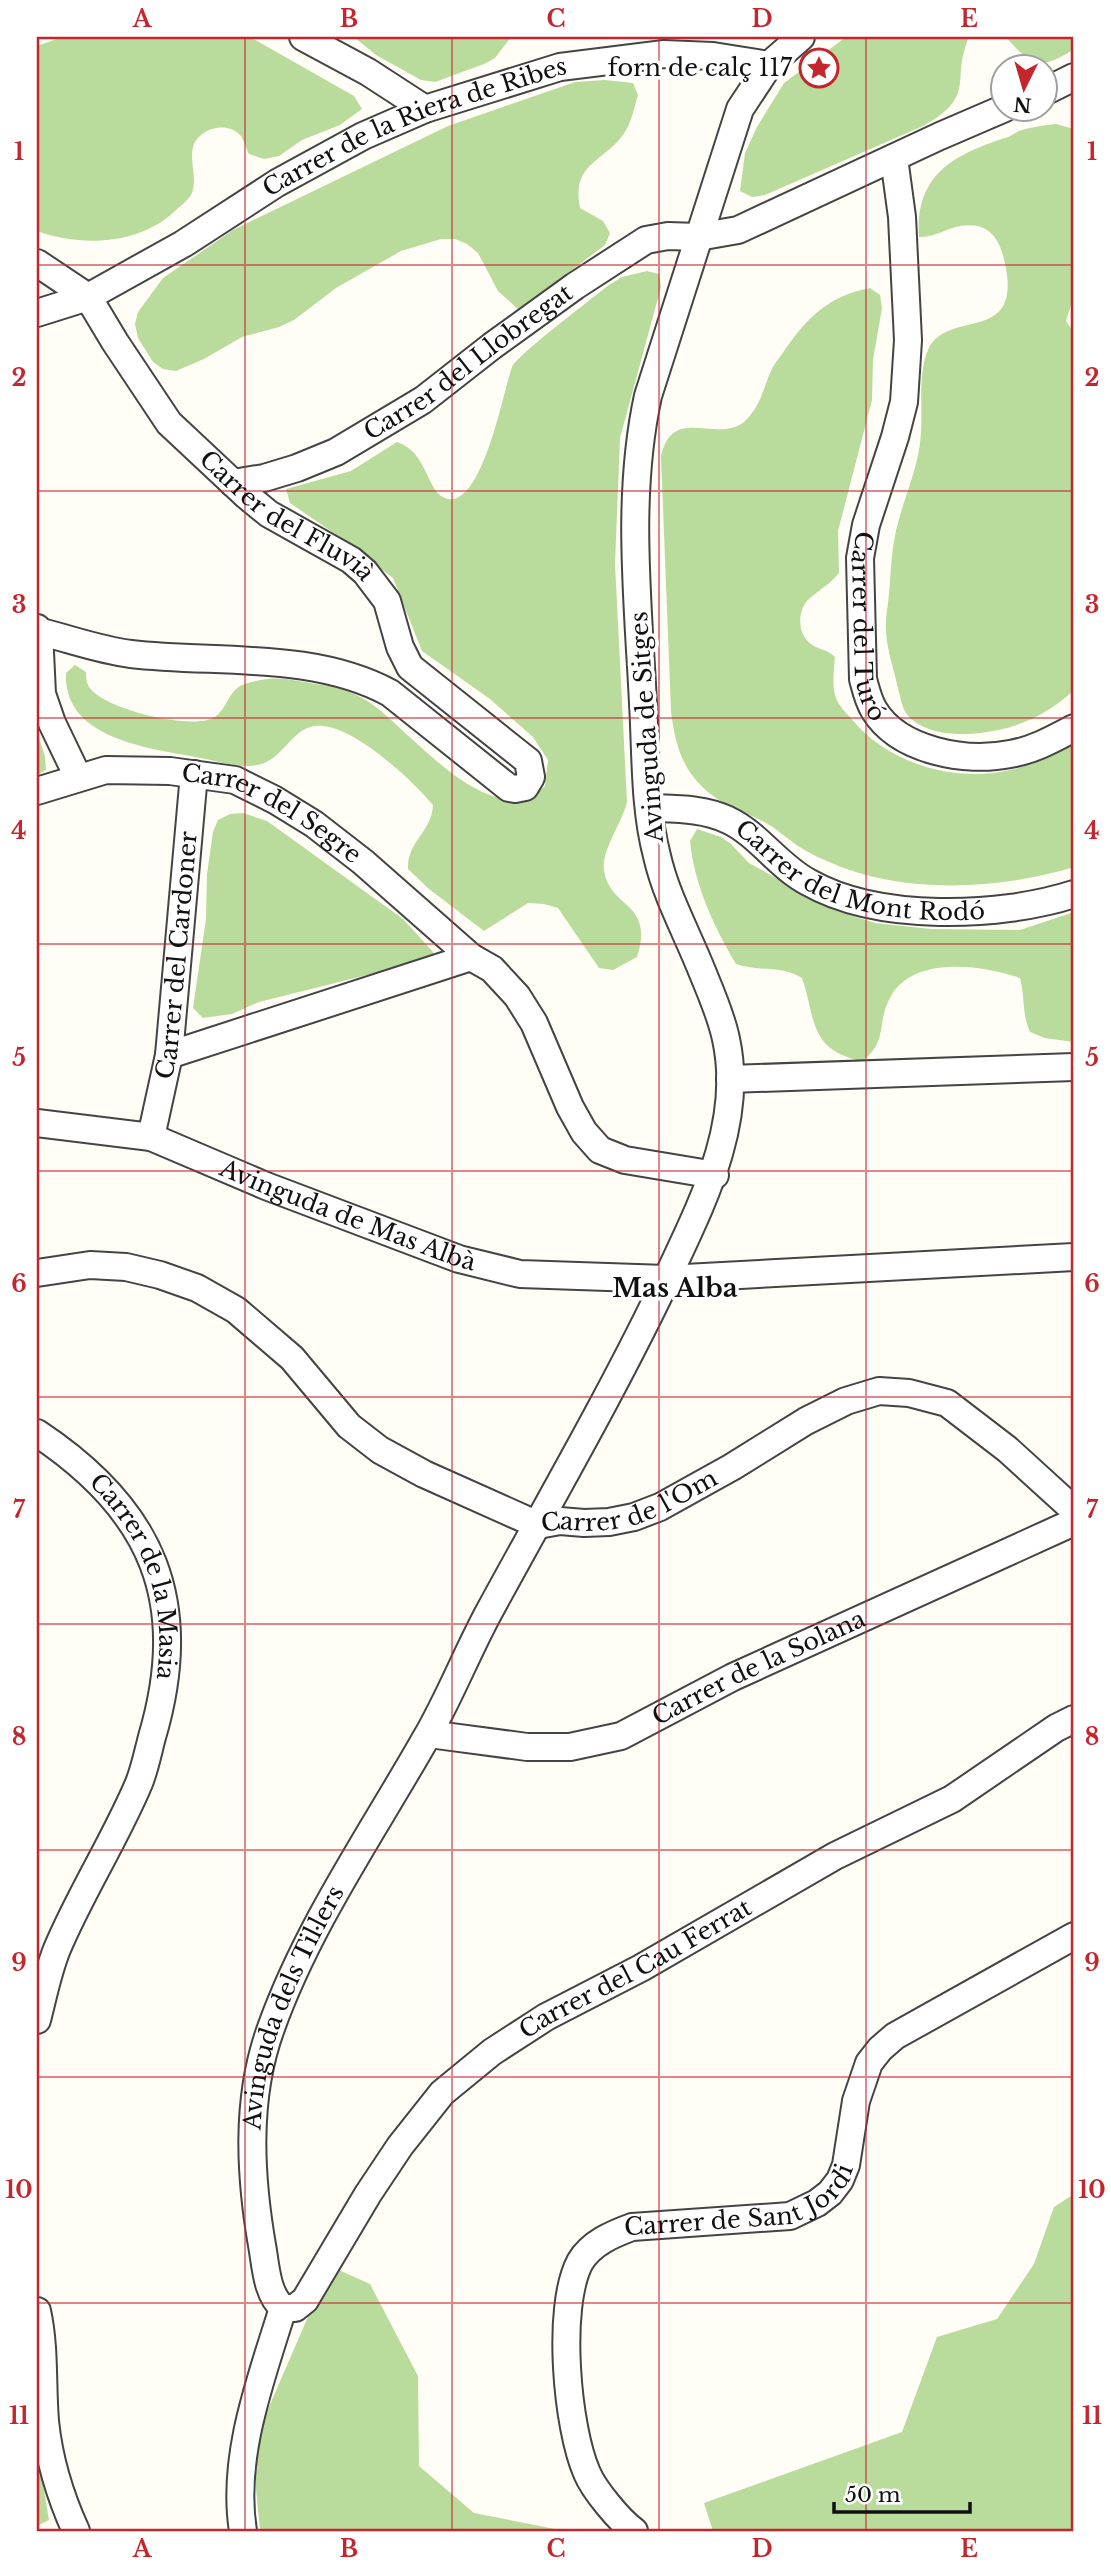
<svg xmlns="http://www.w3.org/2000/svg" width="1111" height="2568" font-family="'Libre Baskerville',serif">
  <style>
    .forest { fill: #b9dc9c }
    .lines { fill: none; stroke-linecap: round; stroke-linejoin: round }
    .minor-casing { stroke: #444; stroke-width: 30 }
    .minor { stroke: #fff; stroke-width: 26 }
    .grid { fill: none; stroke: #c4262e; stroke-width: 2; stroke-opacity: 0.55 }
    .labels { text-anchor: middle; stroke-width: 7; stroke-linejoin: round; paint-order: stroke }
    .poi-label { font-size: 24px; fill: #111; stroke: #fff; text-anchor: end }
    .street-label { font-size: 24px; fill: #111; stroke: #fff }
    .neighbourhood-label { font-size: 26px; font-weight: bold; fill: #111; stroke: #fff }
    .neatline { fill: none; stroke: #c4262e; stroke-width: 2.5 }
    .grid-label { font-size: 23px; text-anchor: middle; font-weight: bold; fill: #c4262e }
  </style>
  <rect width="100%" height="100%" fill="#fffdf5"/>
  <path class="forest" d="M 62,37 L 250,37 L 354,96 L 362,109 L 340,125 L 302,140 L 279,156 L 264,159 L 249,154 C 246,149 244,139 240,135 C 227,121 201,128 194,144 C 188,160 198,177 192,193 C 189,200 180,206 174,212 C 138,245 81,247 37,231 L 37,46 Z
    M 354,37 L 511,37 L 495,58 L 484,64 L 435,82 L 421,80 L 376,55 Z
    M 846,37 L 969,37 C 950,80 978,96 923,126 L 765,195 L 752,197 L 740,191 L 745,153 L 757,127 L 784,83 Z
    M 1006,37 L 1074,37 L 1074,49 C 1041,71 1031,66 1006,37 Z
    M 605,80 L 633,83 L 638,95 C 633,111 631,127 619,140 C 597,164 572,167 580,208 L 603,221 L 610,233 L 605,245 L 519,310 L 498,291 L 478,253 L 467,244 L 455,239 L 441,239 L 401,251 L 336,288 L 294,320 L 279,327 L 242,337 L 204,359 L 176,371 L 163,369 L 153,362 L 138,338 L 135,324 L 138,312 L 163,278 L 233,230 L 448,126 L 575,82 Z
    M 1056,124 L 1074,129 L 1074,295 L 1066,321 L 1074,333 L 1074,690 C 1047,715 1017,729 980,733 C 957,736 921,734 906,713 C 902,707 900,696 898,688 C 894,670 887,650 886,631 C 885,619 888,606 889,594 C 891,574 891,552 896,531 C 902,504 914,478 919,450 C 925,419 916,377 928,350 C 946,309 1015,343 1007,275 C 1003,247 995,220 960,226 C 945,229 936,237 919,237 C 915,176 952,155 1005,138 C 1010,137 1014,133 1019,131 C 1031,127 1044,125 1056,124 Z
    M 647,271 L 659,274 L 661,287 L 620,438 L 615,564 L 627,802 C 622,823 601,851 604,870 C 609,909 655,901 637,957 L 613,970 L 599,968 L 558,908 L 544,904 L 528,903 L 484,931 L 429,889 L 408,869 C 407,841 432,832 433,805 C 411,779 357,729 323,726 C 292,723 286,759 258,765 C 238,769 215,760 195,757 C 148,748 63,739 66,673 L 75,665 L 86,672 C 86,677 86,682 89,687 C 103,709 190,730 213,718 C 226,711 228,693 240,686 C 246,683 255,681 261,680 C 280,675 305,683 324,685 C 340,687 356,694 369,702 C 411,730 490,836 545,786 L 548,760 L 533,737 L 490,699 L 422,651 L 393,578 L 341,538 L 290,503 L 286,489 L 351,471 L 397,442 C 429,452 426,495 448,499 C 483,505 503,392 512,367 C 515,357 595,296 609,285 L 622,277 Z
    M 870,288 L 880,295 L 882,308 L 873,360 L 872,400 L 838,531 L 839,573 C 830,584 819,590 809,599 C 797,610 797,634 811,644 C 819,650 825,648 835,657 C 834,669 832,683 835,695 C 837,703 844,711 850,717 C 886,763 953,783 1010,770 C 1031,766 1054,753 1074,744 L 1074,867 C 999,890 900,895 827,861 C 815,856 801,849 790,840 C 781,834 773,826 764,822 C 752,815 737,811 725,804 C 687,781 676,754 671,711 L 661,457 C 672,404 716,444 744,422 C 760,408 763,389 771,371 C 775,362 781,356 786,348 C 809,316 829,296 870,288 Z
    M 37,731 L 45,757 L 46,770 L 37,775 Z
    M 243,813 L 267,821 L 403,919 L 434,953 L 423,961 L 259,1002 L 232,1014 L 203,1018 L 193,1008 L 206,919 L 207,874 L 213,832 L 218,820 L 230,814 Z
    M 697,829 L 721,837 L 731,844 L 749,863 L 834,910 L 875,923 L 931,929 L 1020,930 L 1074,912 L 1074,1042 L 1045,1038 L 1030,1032 C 1022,1015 1025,997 1020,978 C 982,965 912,955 890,998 C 876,1023 889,1041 862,1061 C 808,1050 816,1018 802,978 C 781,965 759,972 736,964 C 714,927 694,884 690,841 Z
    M 1074,2194 L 1074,2531 L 713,2531 L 704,2503 L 902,2432 L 937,2337 L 997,2319 L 1034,2264 L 1054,2207 Z
    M 330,2266 L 370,2284 L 418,2376 L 419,2466 L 474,2513 L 565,2531 L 260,2531 L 252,2446 Z
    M 37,2449 L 49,2520 L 37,2526 Z"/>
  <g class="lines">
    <defs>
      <g id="minor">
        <path d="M 303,37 L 368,72 L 425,109"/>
        <path d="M 1044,92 L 1074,77"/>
        <path id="s1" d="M 894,158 L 902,217 L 908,340 L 904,402 L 895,437 L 866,525 L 860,558 L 863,679 C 866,690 868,700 874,710 C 899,751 966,763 1010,754 C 1034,750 1053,739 1074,728"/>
        <path id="s2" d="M 37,263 L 88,297 L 115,342 L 169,423 L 247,496 L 269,514 L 351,560 L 365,572 L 387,601 L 400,647 L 410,667 L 528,761 L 531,777 L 525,787 L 515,789 L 509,788 L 390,693 C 312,651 216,664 131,654 C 99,650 67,638 37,631"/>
        <path id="s3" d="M 37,313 L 88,297 L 183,244 L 277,183 L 363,136 L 425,109 L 560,67 L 664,54 L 713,56 L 769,65"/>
        <path id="s4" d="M 233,483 L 264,478 L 297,468 L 336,452 L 423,400 L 492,346 L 575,286 L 646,240 L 668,236 L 698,237 L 738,230 L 940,136 L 1005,108"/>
        <path d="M 37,628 L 39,631 L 42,694 L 52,723 L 78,777"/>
        <path id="s5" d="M 37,791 L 106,770 L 170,771 L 235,780 L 275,800 L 314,824 L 363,862 L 471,957 L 492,969 L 517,996 L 534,1023 L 570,1107 L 584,1132 L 600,1150 L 625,1160 L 715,1175"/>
        <path id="s6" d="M 649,808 C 675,809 704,808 728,820 C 758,834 778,866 808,882 C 878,922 999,918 1074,894"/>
        <path d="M 169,1055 L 471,957"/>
        <path d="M 730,1079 L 1074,1067"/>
        <path id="s7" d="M 37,1123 L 151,1137 L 266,1186 L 459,1259 L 520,1274 L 666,1279 L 1074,1257"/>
        <path id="s8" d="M 151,1137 L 169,1055 L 194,774"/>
        <path id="s9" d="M 37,1273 L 90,1265 L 126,1267 L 160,1275 L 197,1288 L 236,1310 L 292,1358 L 349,1426 L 380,1450 L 424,1474 L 538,1525 L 560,1521 L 584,1523 L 609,1522 L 634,1517 L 660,1507 L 732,1467 L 806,1421 L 846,1401 L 879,1391 L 909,1393 L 947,1403 L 1007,1449 L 1074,1510"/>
        <path id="s10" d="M 37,1433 C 153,1510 192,1602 152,1737 C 148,1752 145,1768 139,1783 C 115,1840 81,1892 57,1949 C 48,1971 43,1997 37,2020"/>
        <path id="s11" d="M 429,1734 L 527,1747 L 570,1747 L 621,1736 L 733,1677 L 1074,1522"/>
        <path id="s12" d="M 283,2308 L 295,2308 L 305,2300 L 368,2194 L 400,2146 L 442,2093 L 492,2052 L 546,2017 L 641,1968 L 835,1856 L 952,1799 L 1056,1728 L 1074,1719"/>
        <path d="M 37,2311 C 45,2347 42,2384 45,2421 C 49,2460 60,2496 76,2531"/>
        <path id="s13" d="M 243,2531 C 231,2457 261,2379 283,2308 C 268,2295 266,2271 263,2251 C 250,2178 245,2099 271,2028 C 308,1925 372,1833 426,1738 C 450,1697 467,1652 490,1610 C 551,1498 615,1388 669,1274 C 703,1201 744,1122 726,1039 C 721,1015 711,993 702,971 C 687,933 666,896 657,856 C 644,807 646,753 643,703 C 638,601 626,497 648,396 L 740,109 L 769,65 L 801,37"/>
        <path id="s14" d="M 634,2531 C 620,2521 594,2490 587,2473 C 567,2428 556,2307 580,2262 C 591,2243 613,2234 632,2227 L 790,2216 L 817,2203 L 830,2193 L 840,2180 L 846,2165 L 856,2101 L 869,2063 L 880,2049 L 895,2036 L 1074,1936"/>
      </g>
    </defs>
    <use href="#minor" class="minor-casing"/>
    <use href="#minor" class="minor"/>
  </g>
  <path class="grid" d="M 245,37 L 245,2531M 452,37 L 452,2531M 659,37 L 659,2531M 866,37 L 866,2531M 37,265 L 1074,265M 37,491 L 1074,491M 37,718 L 1074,718M 37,944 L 1074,944M 37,1171 L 1074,1171M 37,1397 L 1074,1397M 37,1624 L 1074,1624M 37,1850 L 1074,1850M 37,2077 L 1074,2077M 37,2303 L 1074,2303"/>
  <defs>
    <symbol id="sight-ring" viewBox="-11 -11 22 22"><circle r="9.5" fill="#fff" stroke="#c4262e" stroke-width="1.5"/><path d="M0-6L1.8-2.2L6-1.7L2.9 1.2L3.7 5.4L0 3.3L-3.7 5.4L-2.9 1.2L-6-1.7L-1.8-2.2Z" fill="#c4262e"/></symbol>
  </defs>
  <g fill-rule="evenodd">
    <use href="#sight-ring" x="797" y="46" width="44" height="44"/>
  </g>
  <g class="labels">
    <g class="poi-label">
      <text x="792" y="76">forn de calç 117</text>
    </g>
    <g class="street-label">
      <text dy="8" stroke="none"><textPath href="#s3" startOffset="424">Carrer de la Riera de Ribes</textPath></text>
      <text dy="8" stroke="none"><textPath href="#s4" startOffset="268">Carrer del Llobregat</textPath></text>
      <text dy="8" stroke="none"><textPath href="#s2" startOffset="362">Carrer del Fluvià</textPath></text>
      <text dy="8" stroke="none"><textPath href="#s1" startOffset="476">Carrer del Turó</textPath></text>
      <text transform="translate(647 727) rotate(-94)" y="8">Avinguda de Sitges</text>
      <text dy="8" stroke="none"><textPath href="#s5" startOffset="248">Carrer del Segre</textPath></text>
      <text dy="8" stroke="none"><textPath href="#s6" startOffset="228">Carrer del Mont Rodó</textPath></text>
      <text dy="8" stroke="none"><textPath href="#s8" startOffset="184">Carrer del Cardoner</textPath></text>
      <text dy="8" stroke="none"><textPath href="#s7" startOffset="327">Avinguda de Mas Albà</textPath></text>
      <text dy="8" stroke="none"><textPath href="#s9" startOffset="681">Carrer de l'Om</textPath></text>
      <text dy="8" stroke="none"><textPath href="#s10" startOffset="184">Carrer de la Masia</textPath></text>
      <text dy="8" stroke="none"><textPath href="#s11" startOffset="348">Carrer de la Solana</textPath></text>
      <text dy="8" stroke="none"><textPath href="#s12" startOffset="504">Carrer del Cau Ferrat</textPath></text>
      <text dy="8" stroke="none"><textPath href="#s13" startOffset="542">Avinguda dels Til·lers</textPath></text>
      <text dy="8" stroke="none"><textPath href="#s14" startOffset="469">Carrer de Sant Jordi</textPath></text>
    </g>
    <g class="neighbourhood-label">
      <text x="675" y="1297">Mas Alba</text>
    </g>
  </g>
  <rect width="1111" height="2568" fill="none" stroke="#ffffff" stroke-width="77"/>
  <g transform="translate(1024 88) rotate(185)"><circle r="33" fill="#ffffff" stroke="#a0a0a0" stroke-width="2"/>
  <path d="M0-5L12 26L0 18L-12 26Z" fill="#c4262e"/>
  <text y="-10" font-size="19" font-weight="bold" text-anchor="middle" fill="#111111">N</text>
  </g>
  <path d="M834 2502v10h136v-10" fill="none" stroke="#111111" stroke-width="3.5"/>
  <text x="845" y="2502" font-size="21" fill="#111111" stroke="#ffffff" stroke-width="5" paint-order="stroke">50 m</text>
  <rect x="38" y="38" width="1034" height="2492" class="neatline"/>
  <g class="grid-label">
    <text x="142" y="27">A</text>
    <text x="349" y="27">B</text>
    <text x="556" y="27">C</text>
    <text x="762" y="27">D</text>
    <text x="969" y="27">E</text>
    <text x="19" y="160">1</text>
    <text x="1092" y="160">1</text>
    <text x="19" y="386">2</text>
    <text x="1092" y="386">2</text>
    <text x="19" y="613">3</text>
    <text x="1092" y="613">3</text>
    <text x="19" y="839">4</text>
    <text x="1092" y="839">4</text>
    <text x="19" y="1066">5</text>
    <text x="1092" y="1066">5</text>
    <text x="19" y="1292">6</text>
    <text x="1092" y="1292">6</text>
    <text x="19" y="1518">7</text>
    <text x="1092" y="1518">7</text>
    <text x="19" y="1745">8</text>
    <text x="1092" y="1745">8</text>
    <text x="19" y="1971">9</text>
    <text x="1092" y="1971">9</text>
    <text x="19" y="2198">10</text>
    <text x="1092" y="2198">10</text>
    <text x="19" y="2424">11</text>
    <text x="1092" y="2424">11</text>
    <text x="142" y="2557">A</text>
    <text x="349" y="2557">B</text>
    <text x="556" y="2557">C</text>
    <text x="762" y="2557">D</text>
    <text x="969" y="2557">E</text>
  </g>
</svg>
